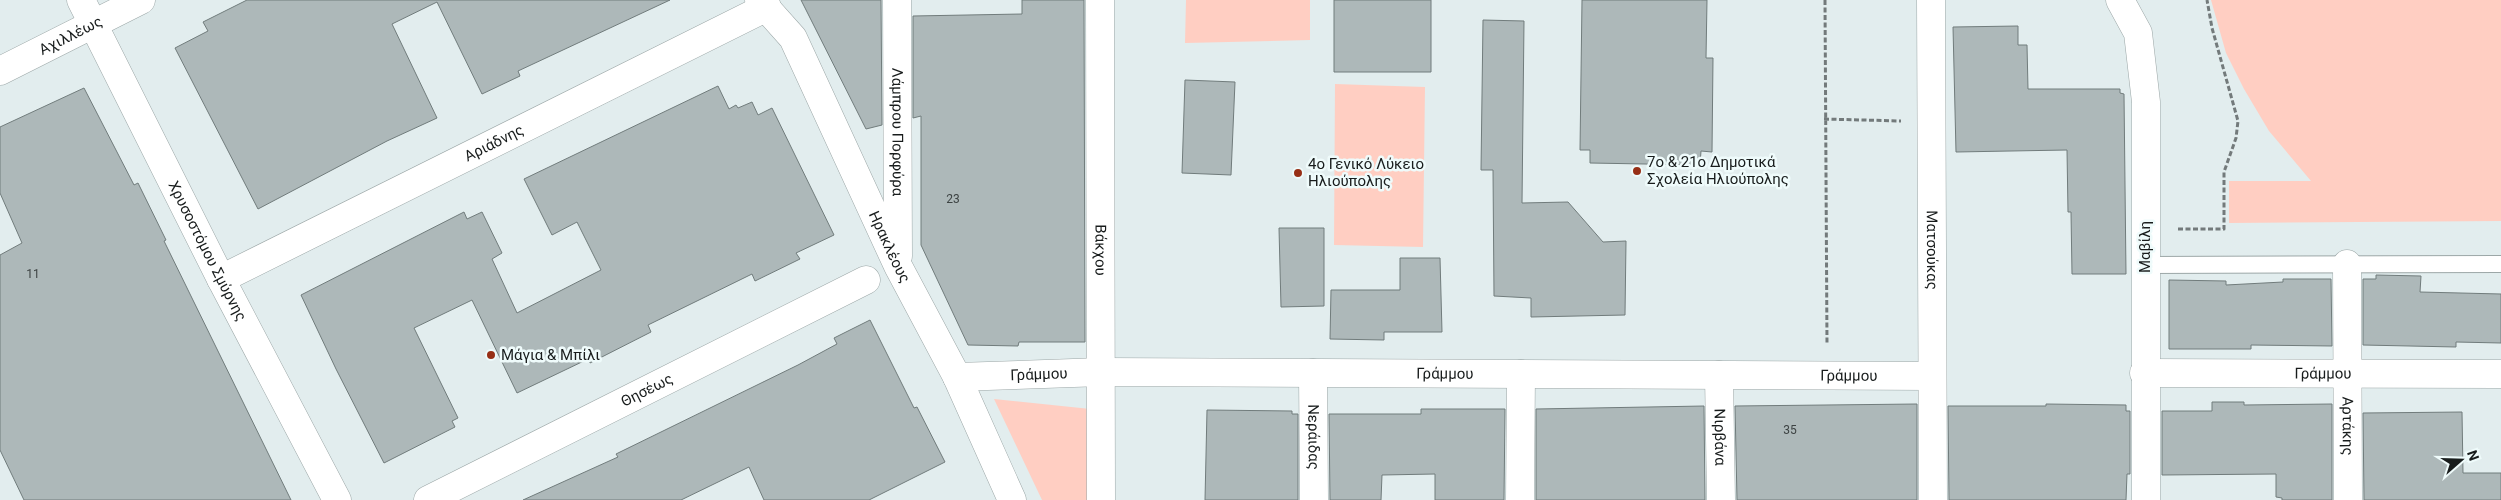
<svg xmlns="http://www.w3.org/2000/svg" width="2501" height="500" font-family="Roboto,sans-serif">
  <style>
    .green { fill: #ffcec2 }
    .building { fill: #adb8b9; stroke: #717c7c }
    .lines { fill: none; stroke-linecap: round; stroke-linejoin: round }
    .service-casing { stroke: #9ca7a7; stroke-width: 18 }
    .minor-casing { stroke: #9ca7a7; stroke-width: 29 }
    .path { stroke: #737a7b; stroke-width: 3; stroke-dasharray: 5 2.5; stroke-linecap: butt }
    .service { stroke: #fff; stroke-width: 16 }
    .minor { stroke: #fff; stroke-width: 28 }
    .poi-dot { fill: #972f16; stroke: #effbfb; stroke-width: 2 }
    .labels { text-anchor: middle; stroke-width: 5; stroke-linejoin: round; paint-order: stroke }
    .number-label { font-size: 12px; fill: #3d4343 }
    .street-label { font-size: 15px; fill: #181c1c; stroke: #effbfb }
    .poi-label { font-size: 15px; fill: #181c1c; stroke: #effbfb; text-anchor: start }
  </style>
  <rect width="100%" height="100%" fill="#e2edee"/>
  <path class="green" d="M 1186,0 L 1310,0 L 1310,40 L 1185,43 Z
    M 2211,0 L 2501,0 L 2501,221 L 2229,223 L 2229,181 L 2311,181 L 2269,131 L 2244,89 L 2226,53 Z
    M 1335,84 L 1425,87 L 1423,247 L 1334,245 Z
    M 994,399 L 1100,410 L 1100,500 L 1042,500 Z"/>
  <path class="building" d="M 247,0 L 670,0 L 518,71 L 520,76 L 482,94 L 437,2 L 392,24 L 437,118 L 387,141 L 258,209 L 175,48 L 208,31 L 203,22 Z
    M 801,0 L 881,0 L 882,125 L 866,129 Z
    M 1022,0 L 1084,0 L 1085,342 L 1019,342 L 1018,346 L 968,345 L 921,245 L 921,116 L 913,118 L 913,16 L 1022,14 Z
    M 1334,0 L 1431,0 L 1431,72 L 1334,72 Z
    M 1582,0 L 1707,0 L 1706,58 L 1713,58 L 1712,152 L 1701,151 L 1700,165 L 1590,163 L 1590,150 L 1580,150 Z
    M 1483,20 L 1524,21 L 1522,203 L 1568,202 L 1603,242 L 1626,241 L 1625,315 L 1531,317 L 1531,298 L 1494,296 L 1493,170 L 1481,170 Z
    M 2018,26 L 2018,45 L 2027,45 L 2028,89 L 2120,89 L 2120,93 L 2124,94 L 2126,274 L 2072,274 L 2071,212 L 2068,212 L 2067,150 L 1956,152 L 1953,27 Z
    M 1185,80 L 1235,82 L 1231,175 L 1182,173 Z
    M 718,86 L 729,109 L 736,105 L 738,108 L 752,102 L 758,115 L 772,108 L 834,235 L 796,253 L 800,259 L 755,281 L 752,274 L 648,325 L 651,332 L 590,363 L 588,359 L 517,393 L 472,300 L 414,328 L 458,418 L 452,421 L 455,427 L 384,463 L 336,369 L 301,295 L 464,212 L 467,219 L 482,212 L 502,253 L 492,259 L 517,313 L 601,270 L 577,222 L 552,235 L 524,179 Z
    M 84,88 L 134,185 L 138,183 L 166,240 L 164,241 L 291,500 L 24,500 L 0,450 L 0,255 L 22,243 L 0,193 L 0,127 Z
    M 1279,228 L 1324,228 L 1324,306 L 1281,307 Z
    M 1400,258 L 1440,258 L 1442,332 L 1384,332 L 1384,340 L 1330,339 L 1331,290 L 1400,290 Z
    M 2376,275 L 2421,276 L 2420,292 L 2501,294 L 2501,343 L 2456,342 L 2456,347 L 2363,345 L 2363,279 L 2376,279 Z
    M 2283,279 L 2331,279 L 2332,346 L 2251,345 L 2251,349 L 2169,349 L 2169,280 L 2226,281 L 2226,285 L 2283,282 Z
    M 870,320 L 914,408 L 917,407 L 945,462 L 869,500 L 764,500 L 749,467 L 681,500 L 523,500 L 618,457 L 616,454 L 798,365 L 837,344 L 834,338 Z
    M 2212,402 L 2244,402 L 2244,405 L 2332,404 L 2332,500 L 2282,500 L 2282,498 L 2276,497 L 2276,474 L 2162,475 L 2162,411 L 2212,411 Z
    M 1917,404 L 1917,500 L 1737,500 L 1735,406 Z
    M 2046,404 L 2126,405 L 2126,411 L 2130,411 L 2130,474 L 2127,474 L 2126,500 L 1949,500 L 1948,406 L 2046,406 Z
    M 1704,406 L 1705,500 L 1536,500 L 1536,409 Z
    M 1421,409 L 1505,409 L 1504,500 L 1435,500 L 1435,474 L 1382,475 L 1381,500 L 1330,500 L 1329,414 L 1421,414 Z
    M 1207,410 L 1292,411 L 1292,414 L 1298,414 L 1298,500 L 1205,500 Z
    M 2462,412 L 2463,473 L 2501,473 L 2501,500 L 2364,500 L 2363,413 Z"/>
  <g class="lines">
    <defs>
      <path id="service" d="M 2145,265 L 2501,264"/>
      <g id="minor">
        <path id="s1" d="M 81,0 L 221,279 L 337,500"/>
        <path id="s2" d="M 759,0 L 793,38 L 898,266 L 957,377 L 1012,500"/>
        <path id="s3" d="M 897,0 L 898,256"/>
        <path id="s4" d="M 1100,0 L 1101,500"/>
        <path id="s5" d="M 1931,0 L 1933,500"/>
        <path d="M 2120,0 L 2138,33 L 2146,102 L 2146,500"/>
        <path id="s6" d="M 0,71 L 141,0"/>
        <path id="s7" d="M 2347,264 L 2348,500"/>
        <path id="s8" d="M 221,279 L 767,7"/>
        <path id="s9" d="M 1313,373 L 1314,500"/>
        <path id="s10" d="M 2144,373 L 2501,374"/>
        <path id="s11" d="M 1719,375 L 1721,500"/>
        <path id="s12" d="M 957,377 L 1102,372 L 1932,376"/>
        <path id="s13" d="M 428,500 L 866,280"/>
        <path d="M 1520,500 L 1521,374"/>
      </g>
    </defs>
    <use href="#service" class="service-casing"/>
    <use href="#minor" class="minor-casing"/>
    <path class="path" d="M 1825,0 L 1827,345
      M 1824,119 L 1901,121
      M 2178,229 L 2224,229 L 2224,172 L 2236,138 L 2238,121 L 2212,28 L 2207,0"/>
    <use href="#service" class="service"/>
    <use href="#minor" class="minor"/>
  </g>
  <g class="poi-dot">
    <circle cx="1637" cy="171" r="5"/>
    <circle cx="1298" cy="173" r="5"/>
    <circle cx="491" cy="355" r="5"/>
  </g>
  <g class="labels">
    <g class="number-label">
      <text x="953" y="203">23</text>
      <text x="33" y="278">11</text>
      <text x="1790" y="434">35</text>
    </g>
    <g class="street-label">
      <text dy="5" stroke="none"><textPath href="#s6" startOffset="79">Αχιλλέως</textPath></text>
      <text dy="5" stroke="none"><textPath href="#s3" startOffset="132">Λάμπρου Πορφύρα</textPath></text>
      <text dy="5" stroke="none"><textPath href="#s8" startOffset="305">Αριάδνης</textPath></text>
      <text dy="5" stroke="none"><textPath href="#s2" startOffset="281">Ηρακλέους</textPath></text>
      <text transform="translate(2145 247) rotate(-90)" y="5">Μαβίλη</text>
      <text dy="5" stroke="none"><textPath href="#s4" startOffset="250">Βάκχου</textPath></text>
      <text dy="5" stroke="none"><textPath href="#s5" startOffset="250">Ματσούκας</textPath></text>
      <text dy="5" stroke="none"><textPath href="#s1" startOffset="281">Χρυσοστόμου Σμύρνης</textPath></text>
      <text dy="5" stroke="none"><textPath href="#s12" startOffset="82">Γράμμου</textPath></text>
      <text dy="5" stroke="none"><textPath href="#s12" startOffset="488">Γράμμου</textPath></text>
      <text dy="5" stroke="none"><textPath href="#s10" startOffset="179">Γράμμου</textPath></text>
      <text dy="5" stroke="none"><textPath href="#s12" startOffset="892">Γράμμου</textPath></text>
      <text dy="5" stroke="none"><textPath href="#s13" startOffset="245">Θησέως</textPath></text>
      <text dy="5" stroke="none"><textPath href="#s7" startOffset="162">Αρτάκης</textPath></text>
      <text dy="5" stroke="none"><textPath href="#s9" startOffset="64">Νεράιδας</textPath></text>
      <text dy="5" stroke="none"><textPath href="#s11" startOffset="62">Νιρβάνα</textPath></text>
    </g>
    <g class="poi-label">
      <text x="1647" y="167">7ο &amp; 21ο Δημοτικά<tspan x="1647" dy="17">Σχολεία Ηλιούπολης</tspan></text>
      <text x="1308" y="169">4ο Γενικό Λύκειο<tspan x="1308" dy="17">Ηλιούπολης</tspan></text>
      <text x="501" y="360">Μάγια &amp; Μπίλι</text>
    </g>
  </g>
  <g transform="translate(2461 460) rotate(70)" stroke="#effbfb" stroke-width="4" paint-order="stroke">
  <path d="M0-4L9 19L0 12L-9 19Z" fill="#181c1c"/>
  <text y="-8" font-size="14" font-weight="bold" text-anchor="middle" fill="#181c1c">N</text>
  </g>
</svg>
